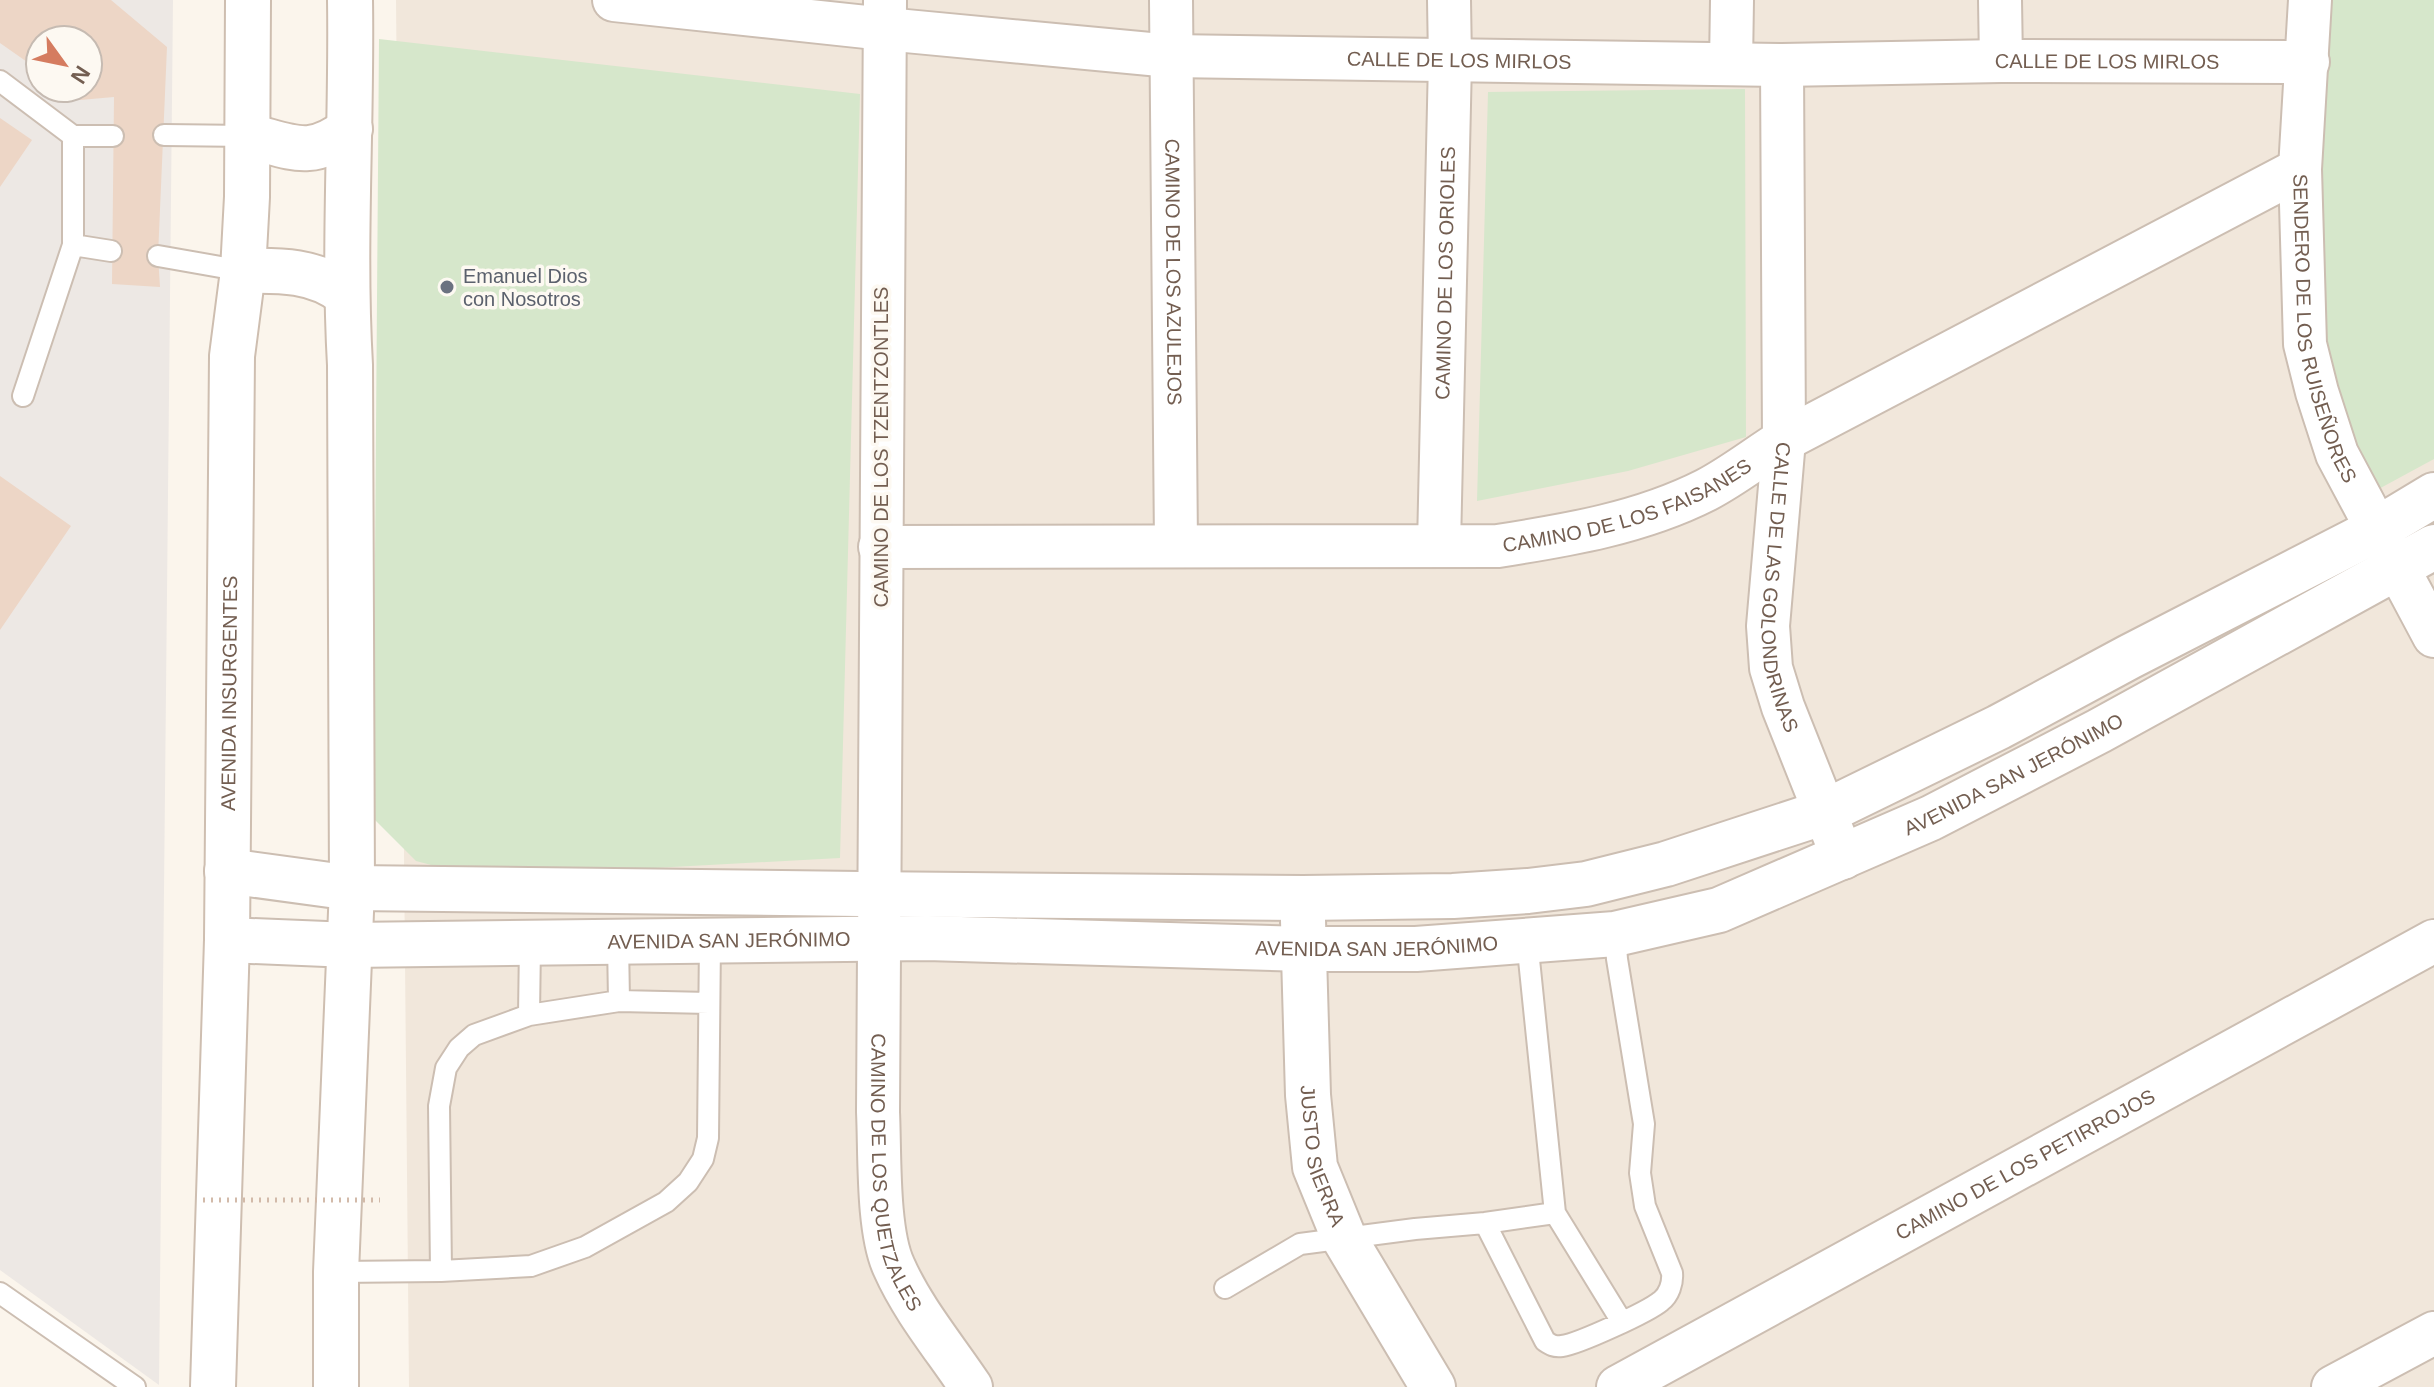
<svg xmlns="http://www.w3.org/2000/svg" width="2434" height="1387" font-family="Arial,sans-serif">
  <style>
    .residential { fill: #f1e7db }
    .industrial { fill: #ede8e4; fill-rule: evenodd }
    .green { fill: #d6e7cb }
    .building { fill: #edd6c6 }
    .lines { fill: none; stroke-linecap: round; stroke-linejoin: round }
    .service-casing { stroke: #ccbeb2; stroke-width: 24 }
    .minor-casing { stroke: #ccbeb2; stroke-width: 46 }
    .tertiary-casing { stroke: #ccbeb2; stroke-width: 48 }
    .secondary-casing { stroke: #cebeb0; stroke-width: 48 }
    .service { stroke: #fff; stroke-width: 20 }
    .minor { stroke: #fff; stroke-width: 42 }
    .tertiary { stroke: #fff; stroke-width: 44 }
    .secondary { stroke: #fff; stroke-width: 44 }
    .path-bridge { stroke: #d2baa9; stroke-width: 5; stroke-dasharray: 2 6; stroke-linecap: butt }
    .worship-dot { fill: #6b7280; stroke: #fdf9f2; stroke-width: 3 }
    .labels { text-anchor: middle; stroke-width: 7; stroke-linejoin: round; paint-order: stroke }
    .street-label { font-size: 20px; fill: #735e51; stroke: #fdf9f2 }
    .worship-label { font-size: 20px; fill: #5b616d; stroke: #fdf9f2; text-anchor: start }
  </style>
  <rect width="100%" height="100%" fill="#fbf5ec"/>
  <path class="residential" d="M 396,0 L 2434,0 L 2434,1387 L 409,1387 Z"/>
  <path class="industrial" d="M 0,0 L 173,0 L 159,1385 L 0,1270 ZM 40,40 L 88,40 L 88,88 L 40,88 Z"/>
  <path class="green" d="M 2327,0 L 2434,0 L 2434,459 L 2375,491 L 2328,388 L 2317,308 Z
    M 379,39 L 860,94 L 840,858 L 654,868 L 458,872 L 416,861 L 373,818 Z
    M 1745,89 L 1746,437 L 1628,471 L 1477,501 L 1488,92 Z"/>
  <path class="building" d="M 0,0 L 111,0 L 167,47 L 158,256 L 160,287 L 112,284 L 114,97 L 80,100 L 63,88 L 88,88 L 88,40 L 40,40 L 40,71 L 0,43 Z
    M 0,118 L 32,140 L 0,187 Z
    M 0,476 L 71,526 L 0,630 Z"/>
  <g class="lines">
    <defs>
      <path id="service" d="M 0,81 L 73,136 L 73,245 L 23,396
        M 164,135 L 249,136
        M 73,136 L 113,136
        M 73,245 L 111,251
        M 158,256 L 243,271
        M 1527,940 L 1555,1213 L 1622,1322
        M 618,942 L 619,1001
        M 529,1015 L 530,944
        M 1485,1223 L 1545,1341 C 1551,1345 1554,1347 1562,1346 C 1578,1344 1648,1312 1661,1301 C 1669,1295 1673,1283 1672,1273 L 1645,1206 L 1640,1173 L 1644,1124 L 1617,959 L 1615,934
        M 441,1271 L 439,1106 L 446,1068 L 459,1048 L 474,1035 L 529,1015 L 619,1001 L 709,1003
        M 336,1272 L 441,1271 L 531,1266 L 585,1247 L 666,1202 L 688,1182 L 703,1159 L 708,1138 L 710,941
        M 1225,1288 L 1300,1244 L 1415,1229 L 1485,1223 L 1555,1213
        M 0,1293 L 135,1387"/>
      <g id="minor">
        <path id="s1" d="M 614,0 L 885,29 L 1171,56 L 1782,65 L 2001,61 L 2308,62"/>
        <path id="s2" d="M 1171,0 L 1176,545"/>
        <path d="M 2000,0 L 2001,61"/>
        <path id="s3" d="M 2310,0 L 2300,169 L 2305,344 L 2317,392 L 2337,454 L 2434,636"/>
        <path id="s4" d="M 885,1 L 878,1112 C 880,1153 877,1231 894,1267 C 913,1310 945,1348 971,1387"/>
        <path d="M 1731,64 L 1732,0"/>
        <path id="s5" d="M 1782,65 L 1784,440 L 1768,626 L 1771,668 L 1783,707 L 1843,858"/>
        <path id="s6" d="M 1439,545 L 1450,61 L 1449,0"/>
        <path id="s7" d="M 880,547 L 1498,546 C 1568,535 1641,523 1706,490 C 1733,476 1758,456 1784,440 L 2300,169"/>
        <path id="s8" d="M 1618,1387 L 2434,941"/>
        <path d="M 2333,1387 L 2434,1333"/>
      </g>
      <g id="tertiary">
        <path d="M 227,871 L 352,888 L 860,894 L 1303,898 L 1453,896 L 1528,891 L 1586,884 L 1666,864 L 1825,812 L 1999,727 L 2129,657 L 2376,530 L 2434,495"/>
        <path id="s9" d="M 1303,920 L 1308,1095 L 1315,1167 L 1344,1238 L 1433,1387"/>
        <path id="s10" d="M 227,940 L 350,945 L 927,938 L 1304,949 L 1416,949 L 1615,934 L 1719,910 L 1931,818 L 2099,731 L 2434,547"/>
      </g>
      <g id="secondary">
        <path d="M 249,136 C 293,147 310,160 350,129"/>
        <path d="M 243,271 C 280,270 316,270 346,294"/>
        <path id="s11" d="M 213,1387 L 227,940 L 232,356 L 243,271 L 247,197 L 248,0"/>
        <path d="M 336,1387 L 336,1272 L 352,888 L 350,365 C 343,243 352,122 350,0"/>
      </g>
    </defs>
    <use href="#service" class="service-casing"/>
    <use href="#minor" class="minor-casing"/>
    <use href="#tertiary" class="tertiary-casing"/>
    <use href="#secondary" class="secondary-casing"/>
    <use href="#service" class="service"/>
    <use href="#minor" class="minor"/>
    <use href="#tertiary" class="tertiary"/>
    <use href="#secondary" class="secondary"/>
    <path class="path-bridge" d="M 203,1200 L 380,1200"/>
  </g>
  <circle class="worship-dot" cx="447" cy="287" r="8"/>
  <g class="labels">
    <g class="street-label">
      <text dy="7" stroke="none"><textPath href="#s1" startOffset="848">CALLE DE LOS MIRLOS</textPath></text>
      <text dy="7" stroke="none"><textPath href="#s1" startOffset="1496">CALLE DE LOS MIRLOS</textPath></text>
      <text dy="7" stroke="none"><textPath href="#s2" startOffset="272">CAMINO DE LOS AZULEJOS</textPath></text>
      <text dy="7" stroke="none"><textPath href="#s6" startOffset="272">CAMINO DE LOS ORIOLES</textPath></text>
      <text dy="7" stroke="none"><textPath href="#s3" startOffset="332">SENDERO DE LOS RUISEÑORES</textPath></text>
      <text transform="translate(881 447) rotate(-90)" y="7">CAMINO DE LOS TZENTZONTLES</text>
      <text dy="7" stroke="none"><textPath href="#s7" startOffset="754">CAMINO DE LOS FAISANES</textPath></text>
      <text dy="7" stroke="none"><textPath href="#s5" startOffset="524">CALLE DE LAS GOLONDRINAS</textPath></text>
      <text dy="7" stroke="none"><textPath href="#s11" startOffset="694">AVENIDA INSURGENTES</textPath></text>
      <text dy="7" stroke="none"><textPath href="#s10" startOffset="1820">AVENIDA SAN JERÓNIMO</textPath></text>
      <text dy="7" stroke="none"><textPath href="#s10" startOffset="502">AVENIDA SAN JERÓNIMO</textPath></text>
      <text dy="7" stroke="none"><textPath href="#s10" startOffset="1150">AVENIDA SAN JERÓNIMO</textPath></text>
      <text dy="7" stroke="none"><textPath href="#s9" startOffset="238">JUSTO SIERRA</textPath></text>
      <text dy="7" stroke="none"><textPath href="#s8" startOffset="464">CAMINO DE LOS PETIRROJOS</textPath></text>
      <text dy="7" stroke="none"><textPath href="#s4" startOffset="1174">CAMINO DE LOS QUETZALES</textPath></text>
    </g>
    <g class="worship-label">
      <text x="463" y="283">Emanuel Dios<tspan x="463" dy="23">con Nosotros</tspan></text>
    </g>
  </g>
  <g transform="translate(64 64) rotate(123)"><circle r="38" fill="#fdf9f2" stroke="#c6bbb2" stroke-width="2"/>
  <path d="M0-6L14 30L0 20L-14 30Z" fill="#d57c60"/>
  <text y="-12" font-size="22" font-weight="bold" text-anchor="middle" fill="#735e51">N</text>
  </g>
</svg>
